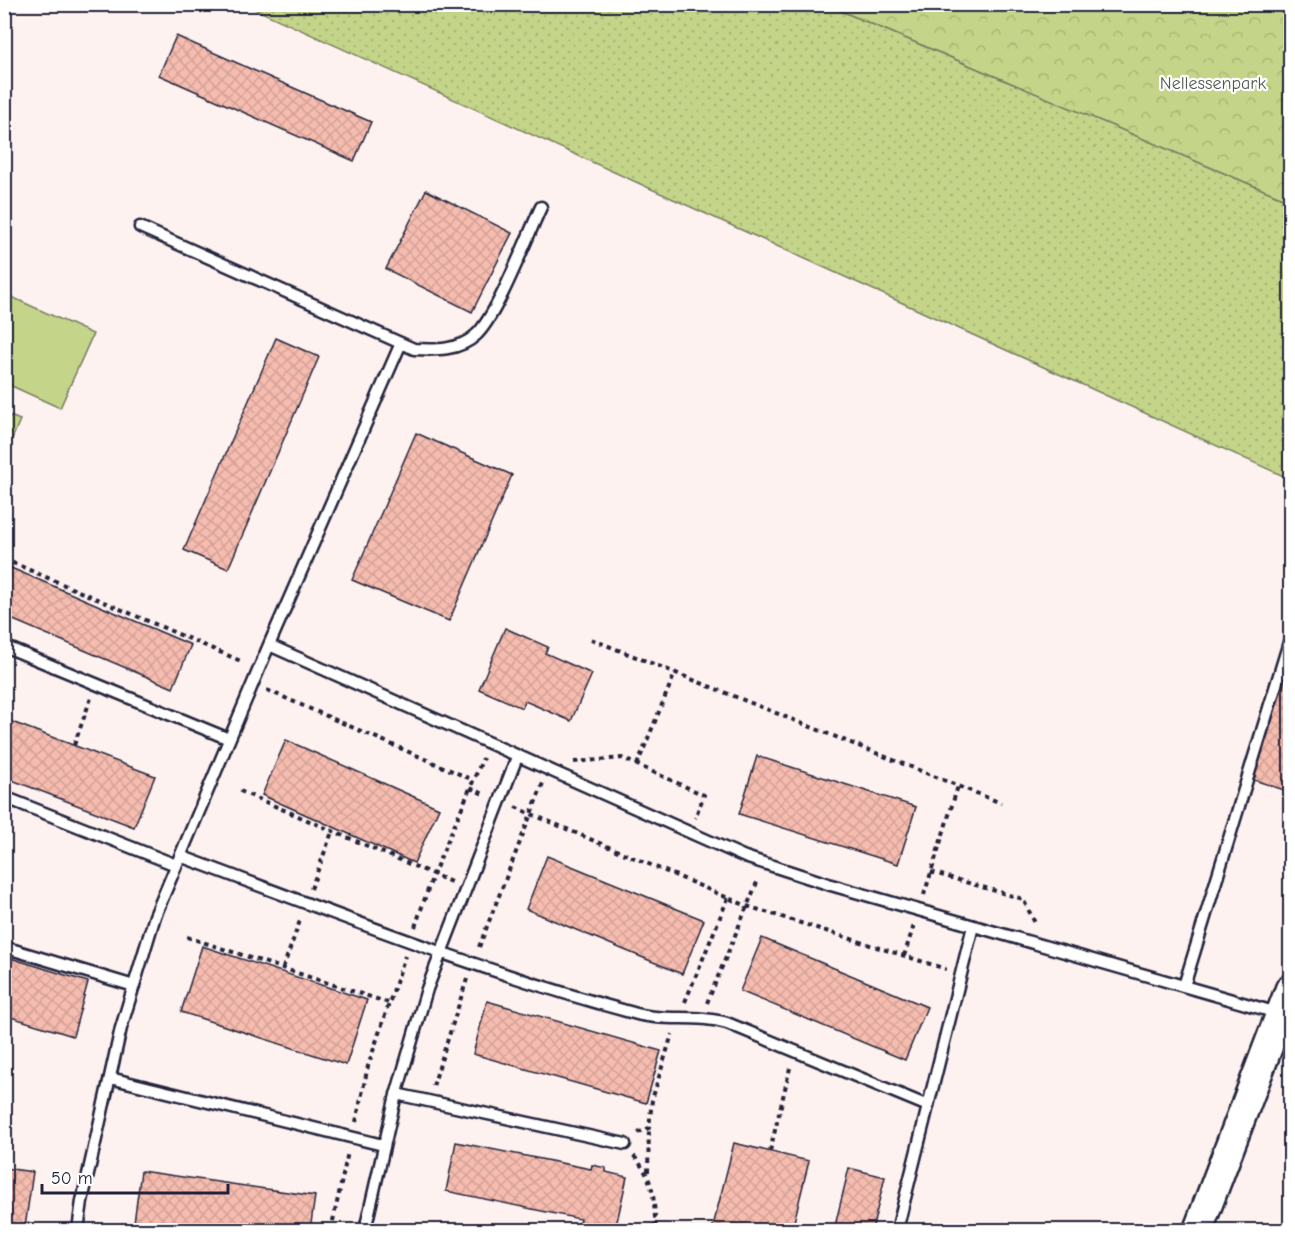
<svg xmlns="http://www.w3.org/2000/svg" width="1295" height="1235" font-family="'Comic Neue',sans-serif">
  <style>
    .grass { fill: url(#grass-dots); stroke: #737b62; stroke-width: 1.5 }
    .forest { fill: url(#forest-crowns); stroke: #737b62; stroke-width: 1.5 }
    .park { fill: #c4d488; stroke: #737b62; stroke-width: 1.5 }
    .building { fill: url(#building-cross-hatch); stroke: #22223b; stroke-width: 1.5 }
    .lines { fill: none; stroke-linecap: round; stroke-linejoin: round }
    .lane-casing { stroke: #22223b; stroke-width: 15 }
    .secondary-casing { stroke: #22223b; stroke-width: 33 }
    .path { stroke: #22223b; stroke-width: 4; stroke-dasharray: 4.5 4.5; stroke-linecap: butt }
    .lane { stroke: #fff; stroke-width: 10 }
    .secondary { stroke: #fff; stroke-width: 28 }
    .labels { text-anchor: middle; stroke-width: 4.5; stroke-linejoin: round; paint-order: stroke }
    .park-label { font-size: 18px; fill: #535752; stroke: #fff }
  </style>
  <defs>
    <pattern id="grass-dots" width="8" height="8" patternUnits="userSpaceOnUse" patternTransform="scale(1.5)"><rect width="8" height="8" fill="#c4d488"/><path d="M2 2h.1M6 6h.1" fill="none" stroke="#a8b676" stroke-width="1.8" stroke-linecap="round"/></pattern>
    <pattern id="forest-crowns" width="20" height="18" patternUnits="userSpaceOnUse" patternTransform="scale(1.5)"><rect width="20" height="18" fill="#c4d488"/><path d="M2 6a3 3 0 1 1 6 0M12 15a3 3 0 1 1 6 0" fill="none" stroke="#a8b676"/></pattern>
    <pattern id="building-cross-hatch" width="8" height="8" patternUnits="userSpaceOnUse" patternTransform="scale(1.5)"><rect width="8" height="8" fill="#f6bcaf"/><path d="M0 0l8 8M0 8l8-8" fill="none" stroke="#d3a197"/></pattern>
  </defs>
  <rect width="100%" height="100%" fill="#fdf2ef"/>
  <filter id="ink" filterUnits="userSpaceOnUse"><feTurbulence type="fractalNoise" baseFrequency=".0167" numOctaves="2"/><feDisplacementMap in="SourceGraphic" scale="12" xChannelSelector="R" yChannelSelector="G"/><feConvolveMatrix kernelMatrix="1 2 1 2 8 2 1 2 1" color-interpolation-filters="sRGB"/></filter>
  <g filter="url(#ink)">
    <path class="grass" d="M 246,5 L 827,5 L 1290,201 L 1290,479 Z"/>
    <path class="forest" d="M 827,5 L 1290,5 L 1290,201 Z"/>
    <path class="park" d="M 5,294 L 93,334 L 60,408 L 5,383 Z
      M 5,414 L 20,420 L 5,456 Z"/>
    <path class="building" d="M 176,36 L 371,122 L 354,161 L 159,75 Z
      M 426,190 L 512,233 L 472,312 L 386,269 Z
      M 276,338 L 319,357 L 228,569 L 184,550 Z
      M 416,433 L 512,475 L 449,621 L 352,580 Z
      M 4,565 L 191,645 L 173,688 L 4,616 Z
      M 505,628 L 548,647 L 545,653 L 592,674 L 571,721 L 525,701 L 522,708 L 479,689 Z
      M 1290,655 L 1290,792 L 1251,779 Z
      M 4,719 L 155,776 L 134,827 L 4,777 Z
      M 286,740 L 439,808 L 414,863 L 262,795 Z
      M 757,756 L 916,807 L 898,864 L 739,814 Z
      M 547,856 L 704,920 L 682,974 L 526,909 Z
      M 762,938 L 927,1007 L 905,1060 L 740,991 Z
      M 202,946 L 367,1000 L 346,1065 L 181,1012 Z
      M 4,956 L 88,982 L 73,1036 L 4,1015 Z
      M 487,1001 L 661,1051 L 646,1103 L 473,1054 Z
      M 456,1142 L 591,1169 L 592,1165 L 606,1168 L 606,1172 L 627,1177 L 616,1226 L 596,1222 L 595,1228 L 579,1224 L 580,1219 L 446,1191 Z
      M 734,1143 L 809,1161 L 792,1230 L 712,1230 Z
      M 4,1168 L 33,1172 L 25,1227 L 4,1224 Z
      M 849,1168 L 885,1177 L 872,1230 L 834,1230 Z
      M 141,1171 L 315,1196 L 310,1230 L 133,1230 Z"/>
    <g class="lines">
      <defs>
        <path id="lane" d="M 140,227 L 414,349 C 435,350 459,351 476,335 C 497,316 527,237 541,207
          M 269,645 L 745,857 L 831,885 L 1281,1014
          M 4,646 L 229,739
          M 4,797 L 176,865
          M 180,856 C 331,912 481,972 637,1014 C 666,1022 697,1014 727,1023 L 928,1106
          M 4,947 L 134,986
          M 1184,986 L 1290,639
          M 110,1078 L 383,1145
          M 396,1094 L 625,1144
          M 78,1230 L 82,1201 L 121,1028 L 155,916 L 269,645 L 401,343
          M 365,1230 L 395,1099 L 427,989 L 517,757
          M 897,1230 L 973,926"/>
        <path id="secondary" d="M 1198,1230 L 1290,989"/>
      </defs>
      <use href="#lane" class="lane-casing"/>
      <use href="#secondary" class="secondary-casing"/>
      <path class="path" d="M 4,559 L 243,662
        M 591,639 L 1001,803
        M 267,690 L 473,780
        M 74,745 L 91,698
        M 574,762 L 622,758 L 704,795 L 695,818
        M 637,765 L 675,673
        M 470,788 L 486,795
        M 240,791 L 451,882
        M 515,807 L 747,906 L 946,969
        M 931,872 L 1023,899 L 1036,925
        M 311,889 L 332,832
        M 924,895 L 958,786
        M 415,927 L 433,875 L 483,758
        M 187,937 L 389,1003
        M 479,947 L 543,783
        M 904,956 L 914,925
        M 283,968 L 301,918
        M 685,1002 L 728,898
        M 707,1003 L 758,880
        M 433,1086 L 467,979
        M 356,1122 L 368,1066 L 405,956
        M 638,1133 L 649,1128 L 652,1100 L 672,1034
        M 770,1151 L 790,1068
        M 634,1156 C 656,1183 653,1197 656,1230
        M 648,1172 L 649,1129
        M 331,1230 L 348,1152"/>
      <use href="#lane" class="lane"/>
      <use href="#secondary" class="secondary"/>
    </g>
  </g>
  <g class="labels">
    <g class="park-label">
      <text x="1213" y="89">Nellessenpark</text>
    </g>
  </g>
  <rect width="1295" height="1235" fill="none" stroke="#fff" stroke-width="24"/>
  <rect x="12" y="12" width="1271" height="1211" fill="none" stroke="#22223b" stroke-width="2" filter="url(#ink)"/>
  <path d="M42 1184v9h186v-9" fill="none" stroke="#22223b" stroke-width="3"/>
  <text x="51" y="1184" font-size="18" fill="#22223b" stroke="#ffffff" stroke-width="4.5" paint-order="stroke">50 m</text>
</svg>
